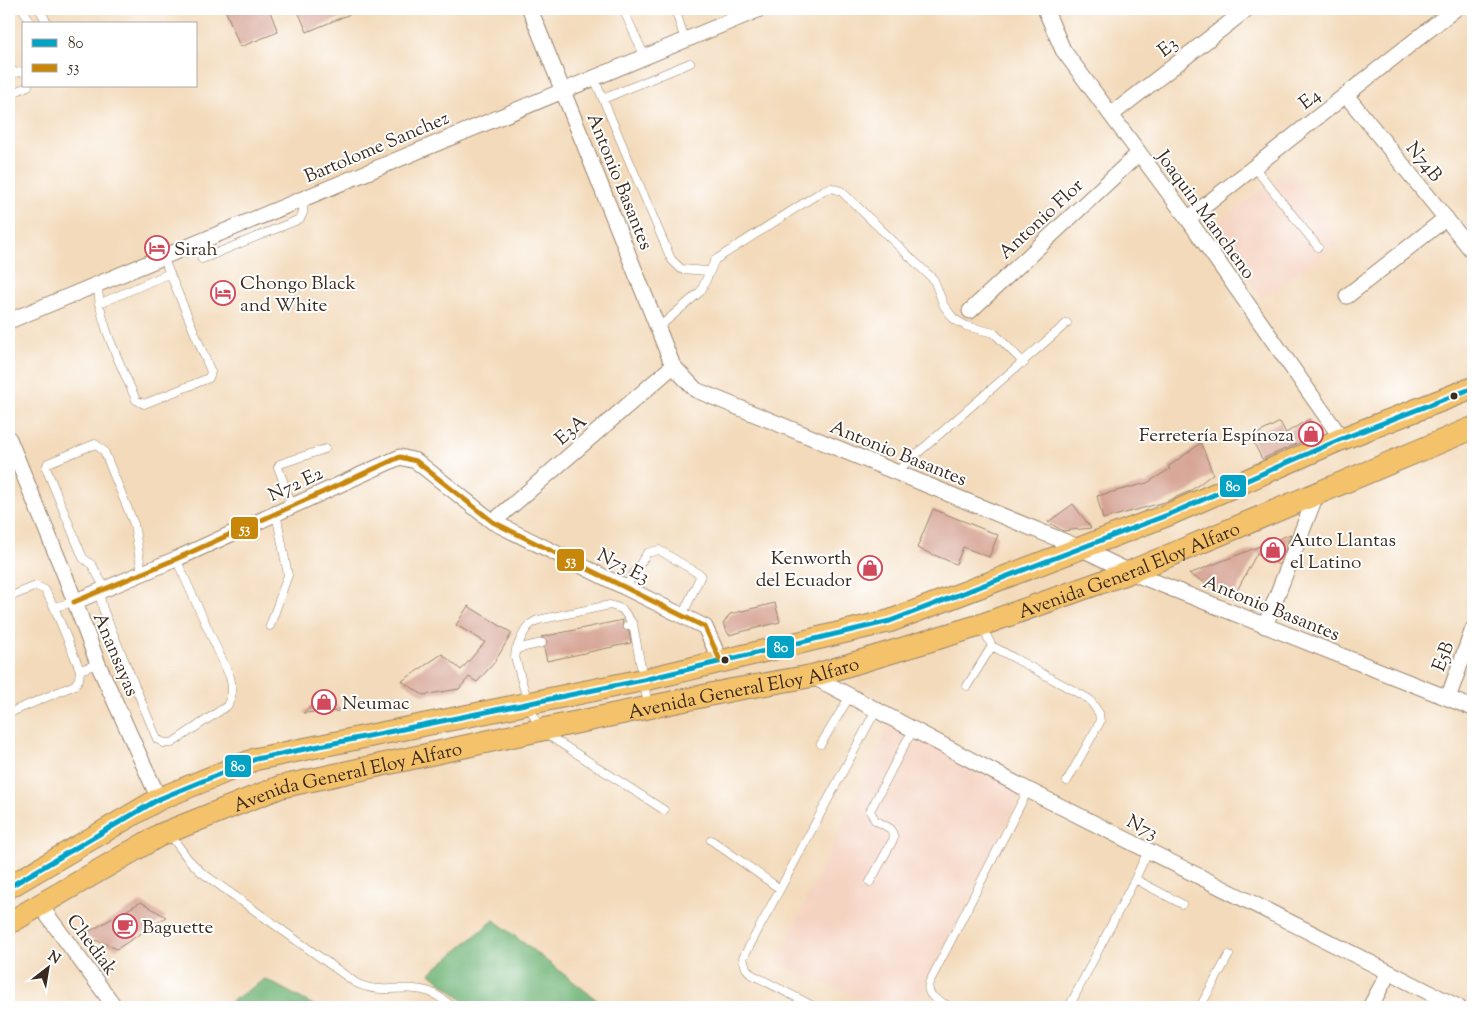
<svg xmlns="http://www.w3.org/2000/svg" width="1482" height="1016" font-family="'Sorts Mill Goudy',serif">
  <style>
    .built { fill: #f5d3c1 }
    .forest { fill: #73b67a; stroke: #57704c }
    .building { fill: #d5a393 }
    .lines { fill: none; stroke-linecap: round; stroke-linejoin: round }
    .lane-casing { stroke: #97826c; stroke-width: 9 }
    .street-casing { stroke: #97826c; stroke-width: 17 }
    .primary-casing { stroke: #97826c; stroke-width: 24 }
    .lane { stroke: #fff; stroke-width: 8 }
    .street { stroke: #fff; stroke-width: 15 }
    .primary { stroke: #f3c26a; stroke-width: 22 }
    .bus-1-casing { stroke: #fff; stroke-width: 9 }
    .bus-2-casing { stroke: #fff; stroke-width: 9 }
    .bus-1 { stroke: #03a3c5; stroke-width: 5 }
    .bus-2 { stroke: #c88708; stroke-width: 5 }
    .bus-dot { fill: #3b2a1e; stroke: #fff; stroke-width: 2 }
    .labels { text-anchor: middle; stroke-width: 4; stroke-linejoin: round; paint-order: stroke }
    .street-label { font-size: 19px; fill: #3b2a1e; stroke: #fff }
    .poi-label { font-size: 19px; fill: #3b2a1e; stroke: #fff; text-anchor: start }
    .line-badge { stroke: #fff; stroke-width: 2 }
    .badge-label { font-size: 14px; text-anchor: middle; font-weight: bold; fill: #fff }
  </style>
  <rect width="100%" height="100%" fill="#fff"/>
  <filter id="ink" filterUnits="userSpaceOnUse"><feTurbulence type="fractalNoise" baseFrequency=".02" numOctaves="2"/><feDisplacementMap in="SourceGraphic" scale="10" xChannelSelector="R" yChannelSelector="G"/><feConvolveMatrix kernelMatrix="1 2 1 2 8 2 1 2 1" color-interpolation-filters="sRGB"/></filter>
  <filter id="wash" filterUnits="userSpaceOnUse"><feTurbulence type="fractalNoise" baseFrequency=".0096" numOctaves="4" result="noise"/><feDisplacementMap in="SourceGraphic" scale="20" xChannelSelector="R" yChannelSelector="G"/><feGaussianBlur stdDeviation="1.12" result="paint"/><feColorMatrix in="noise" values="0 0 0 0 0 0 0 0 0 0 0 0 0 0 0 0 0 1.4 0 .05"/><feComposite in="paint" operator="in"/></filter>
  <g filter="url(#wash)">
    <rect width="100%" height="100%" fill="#f3daba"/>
    <path class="built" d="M 1289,168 L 1340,243 L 1262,299 L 1215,233 L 1213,227 Z
      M 893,718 L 1024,787 L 915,1007 L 879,1007 L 777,962 Z"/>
    <path class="forest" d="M 494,920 L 606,1007 L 607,1007 L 471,1007 L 430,973 Z
      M 265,979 L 317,1007 L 223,1007 Z"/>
    <g id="blocks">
      <path class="building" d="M 225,9 L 269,9 L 278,32 L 240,47 Z
        M 297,9 L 362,9 L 307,32 Z
        M 1309,419 L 1318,435 L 1262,459 L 1251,437 L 1280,422 L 1286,433 Z
        M 1201,443 L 1213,474 L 1190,491 L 1165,502 L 1103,519 L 1097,496 L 1147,483 L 1170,469 L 1168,467 Z
        M 1073,504 L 1091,528 L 1063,531 L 1048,522 Z
        M 933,509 L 998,535 L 989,557 L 963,547 L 956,564 L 917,548 Z
        M 1291,534 L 1279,565 L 1257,553 L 1233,598 L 1189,574 Z
        M 775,603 L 780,622 L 729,635 L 723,624 L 730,614 Z
        M 468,606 L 512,633 L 494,663 L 477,682 L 469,677 L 459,689 L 423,695 L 402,681 L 442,654 L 461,670 L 485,642 L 456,625 Z
        M 623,620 L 622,628 L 629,631 L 631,643 L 547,661 L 544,648 L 547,641 L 541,637 Z
        M 326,693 L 339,711 L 303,713 Z
        M 141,902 L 166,917 L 117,949 L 83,935 Z"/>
    </g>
  </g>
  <g filter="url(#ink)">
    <use href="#blocks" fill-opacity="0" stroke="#97826c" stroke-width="1"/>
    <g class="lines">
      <defs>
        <path id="lane" d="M 23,9 L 31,24
          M 39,9 L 48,24
          M 623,9 L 645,57
          M 675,9 L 685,40
          M 9,68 L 16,73 L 24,71
          M 594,78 L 671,259 L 681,269 L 708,271
          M 9,95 L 28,86
          M 603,99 L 690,63
          M 1254,167 L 1318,247
          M 202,259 L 300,219 L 303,213 L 303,199
          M 98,284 C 98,324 121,364 136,400 L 144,404 L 209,378 L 211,372 L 163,257
          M 99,304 L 170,273
          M 658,328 L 701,291 L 715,260 L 824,190 L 832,188 L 841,191 L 934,280 L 944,306 L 954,319 L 966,326 L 994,333 L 1024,363
          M 896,472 L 1067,323
          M 292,506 L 278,467 L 280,464 L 325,449
          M 625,588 L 647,553 L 659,550 L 701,575 L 682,616
          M 106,590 L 92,565 L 83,558 L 46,468 L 48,463 L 95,444 L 104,451 L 134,524 L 142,573
          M 99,592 L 103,609 L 157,739 L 164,743 L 172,743 L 227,706 C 233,696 233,688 230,677 L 176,559
          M 9,597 L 36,586 L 45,590 L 54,607 L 74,602
          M 54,607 L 80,670
          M 270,626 L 288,575 L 276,513
          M 627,626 L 633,624 L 648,705
          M 982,627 L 992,646 L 1089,699 L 1099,713 L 1100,722 L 1067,781
          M 542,643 L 516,649 L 515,657 L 528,703 L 540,730 L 664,810
          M 516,649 C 522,637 525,625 538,620 L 610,605 L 622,609 L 633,624
          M 967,686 L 992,646
          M 9,713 L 75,685 L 79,679 L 80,670 L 98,664
          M 821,744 L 850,696
          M 169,833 L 188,859 L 201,872 L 356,983 C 383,996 404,983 430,992 C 438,995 446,1002 453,1007
          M 711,840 L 780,889
          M 1148,851 L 1135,879 L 1182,904
          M 870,882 L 894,838 L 891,829 L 875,820 L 870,811 L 907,740 L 915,730
          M 815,1007 L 751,974 L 746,968 L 743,958 L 876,710
          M 951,1007 C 940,1001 925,997 929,983 L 1028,790
          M 1069,1007 L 1135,879
          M 1200,1007 L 1229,955"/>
        <path id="street" d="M 530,9 L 673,366 L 696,390 L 1078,547 L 1130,572 L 1473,708
          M 1045,9 L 1063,50 L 1188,219 L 1342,439
          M 1346,95 L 1473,252
          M 1111,115 L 1247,9
          M 1188,219 L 1455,9
          M 1347,296 L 1446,218
          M 970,311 L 1138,154
          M 9,321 L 760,9
          M 9,439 L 66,578 L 98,664 L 159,799
          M 493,522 L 673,366
          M 74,602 L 176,559 L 400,457 L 416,461 L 493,522 L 705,627 L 720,660
          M 1265,626 L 1316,495
          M 812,676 L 1028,790 L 1458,1007
          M 1448,698 L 1473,629
          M 39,904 L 115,1007
          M 1370,1007 L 1388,974"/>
        <g id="primary">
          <path d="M 9,887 L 159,799 L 256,759 L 643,680 L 890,621 L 1170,514 L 1339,440 L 1473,388"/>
          <path id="s1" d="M 9,923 L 160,835 L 280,787 L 540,730 L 732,690 L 812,676 L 981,625 L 1130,572 L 1473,428"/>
        </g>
      </defs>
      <use href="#lane" class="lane-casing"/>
      <use href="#street" class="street-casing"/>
      <use href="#primary" class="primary-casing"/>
      <use href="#lane" class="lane"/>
      <use href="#street" class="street"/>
      <use href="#primary" class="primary"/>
      <defs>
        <path id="bus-1" d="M 9,887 L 159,799 L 256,759 L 643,680 L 890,621 L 1170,514 L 1339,440 L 1473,388"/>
        <path id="bus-2" d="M 74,602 L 176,559 L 400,457 L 416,461 L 493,522 L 705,627 L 720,660"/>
      </defs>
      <use href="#bus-1" class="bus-1-casing"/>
      <use href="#bus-2" class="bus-2-casing"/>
      <use href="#bus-1" class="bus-1"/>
      <use href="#bus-2" class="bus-2"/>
    </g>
  </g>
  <defs>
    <symbol id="hotel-ring" viewBox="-11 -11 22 22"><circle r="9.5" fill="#fff" stroke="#d1495b" stroke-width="1.5"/><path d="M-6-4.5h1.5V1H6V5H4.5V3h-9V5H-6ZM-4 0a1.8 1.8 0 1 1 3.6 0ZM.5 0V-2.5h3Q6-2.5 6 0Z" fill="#d1495b"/></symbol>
    <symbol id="shop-ring" viewBox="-11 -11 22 22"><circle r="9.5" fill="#fff" stroke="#d1495b" stroke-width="1.5"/><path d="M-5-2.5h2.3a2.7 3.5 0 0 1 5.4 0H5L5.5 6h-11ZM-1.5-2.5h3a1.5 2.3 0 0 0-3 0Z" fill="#d1495b"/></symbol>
    <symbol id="cafe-ring" viewBox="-11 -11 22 22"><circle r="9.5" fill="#fff" stroke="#d1495b" stroke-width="1.5"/><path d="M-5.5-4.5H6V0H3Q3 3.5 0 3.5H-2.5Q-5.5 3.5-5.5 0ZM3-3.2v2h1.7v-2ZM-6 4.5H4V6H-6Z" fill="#d1495b"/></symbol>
  </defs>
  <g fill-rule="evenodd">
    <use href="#hotel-ring" x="143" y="234" width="28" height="28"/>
    <use href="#hotel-ring" x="209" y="279" width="28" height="28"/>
    <use href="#shop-ring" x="1297" y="420" width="28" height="28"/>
    <use href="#shop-ring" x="1259" y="536" width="28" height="28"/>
    <use href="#shop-ring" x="856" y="554" width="28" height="28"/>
    <use href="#shop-ring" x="310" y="688" width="28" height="28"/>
    <use href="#cafe-ring" x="111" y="912" width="28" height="28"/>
  </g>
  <g class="bus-dot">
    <circle cx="1454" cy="396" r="4.5"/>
    <circle cx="725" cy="660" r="4.5"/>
  </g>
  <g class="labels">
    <g class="street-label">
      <text transform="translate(1167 46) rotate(-38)" y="7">E3</text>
      <text transform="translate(1309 98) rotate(-38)" y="7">E4</text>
      <text transform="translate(376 146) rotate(-23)" y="7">Bartolome Sanchez</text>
      <text transform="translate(1425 161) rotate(51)" y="7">N74B</text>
      <text transform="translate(621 181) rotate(68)" y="7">Antonio Basantes</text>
      <text transform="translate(1207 214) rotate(54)" y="7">Joaquin Mancheno</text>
      <text transform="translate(1040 218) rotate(-43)" y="7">Antonio Flor</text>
      <text transform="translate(570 429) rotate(-41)" y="7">E3A</text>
      <text transform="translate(899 452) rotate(22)" y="7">Antonio Basantes</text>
      <text transform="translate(295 483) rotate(-25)" y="7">N72 E2</text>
      <text transform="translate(624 565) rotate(27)" y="7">N73 E3</text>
      <text dy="7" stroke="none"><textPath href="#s1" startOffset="1182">Avenida General Eloy Alfaro</textPath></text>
      <text transform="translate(1272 607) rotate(22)" y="7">Antonio Basantes</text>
      <text transform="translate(117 654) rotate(67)" y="7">Anansayas</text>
      <text transform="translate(1442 656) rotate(-69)" y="7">E5B</text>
      <text dy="7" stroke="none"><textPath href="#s1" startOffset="778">Avenida General Eloy Alfaro</textPath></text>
      <text dy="7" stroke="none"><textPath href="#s1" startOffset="372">Avenida General Eloy Alfaro</textPath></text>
      <text transform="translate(1143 826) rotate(27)" y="7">N73</text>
      <text transform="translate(93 944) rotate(53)" y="7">Chediak</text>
    </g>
    <g class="poi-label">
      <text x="174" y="255">Sirah</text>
      <text x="240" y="289">Chongo Black<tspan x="240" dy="22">and White</tspan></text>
      <text x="1294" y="441" text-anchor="end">Ferretería Espínoza</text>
      <text x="1290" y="546">Auto Llantas<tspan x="1290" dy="22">el Latino</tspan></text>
      <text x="852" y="564" text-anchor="end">Kenworth<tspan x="852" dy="22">del Ecuador</tspan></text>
      <text x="342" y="709">Neumac</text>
      <text x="142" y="933">Baguette</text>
    </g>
  </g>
  <g class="line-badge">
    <rect x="1219" y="474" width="28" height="24" rx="5" fill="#03a3c5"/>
    <rect x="230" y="516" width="29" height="24" rx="5" fill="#c88708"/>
    <rect x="556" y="548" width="29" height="24" rx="5" fill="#c88708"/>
    <rect x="766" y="635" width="29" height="24" rx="5" fill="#03a3c5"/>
    <rect x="224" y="754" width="28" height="24" rx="5" fill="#03a3c5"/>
  </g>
  <g class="badge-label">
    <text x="1233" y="491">80</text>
    <text x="245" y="533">53</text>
    <text x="571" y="565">53</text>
    <text x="781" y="652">80</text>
    <text x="238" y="771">80</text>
  </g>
  <rect width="1482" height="1016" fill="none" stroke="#fff" stroke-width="30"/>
  <rect x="22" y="22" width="175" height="65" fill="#ffffff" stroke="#b1aaa5"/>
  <rect x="32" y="39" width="25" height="8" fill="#03a3c5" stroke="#b1aaa5"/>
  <text x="68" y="48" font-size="15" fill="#3b2a1e">80</text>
  <rect x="32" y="64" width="25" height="8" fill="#c88708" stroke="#b1aaa5"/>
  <text x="68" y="72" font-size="15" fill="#3b2a1e">53</text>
  <g transform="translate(48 968) rotate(31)" stroke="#ffffff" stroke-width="4" paint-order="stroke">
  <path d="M0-4L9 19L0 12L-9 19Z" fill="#3b2a1e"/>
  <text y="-8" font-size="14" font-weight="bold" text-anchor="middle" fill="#3b2a1e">N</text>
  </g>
</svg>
